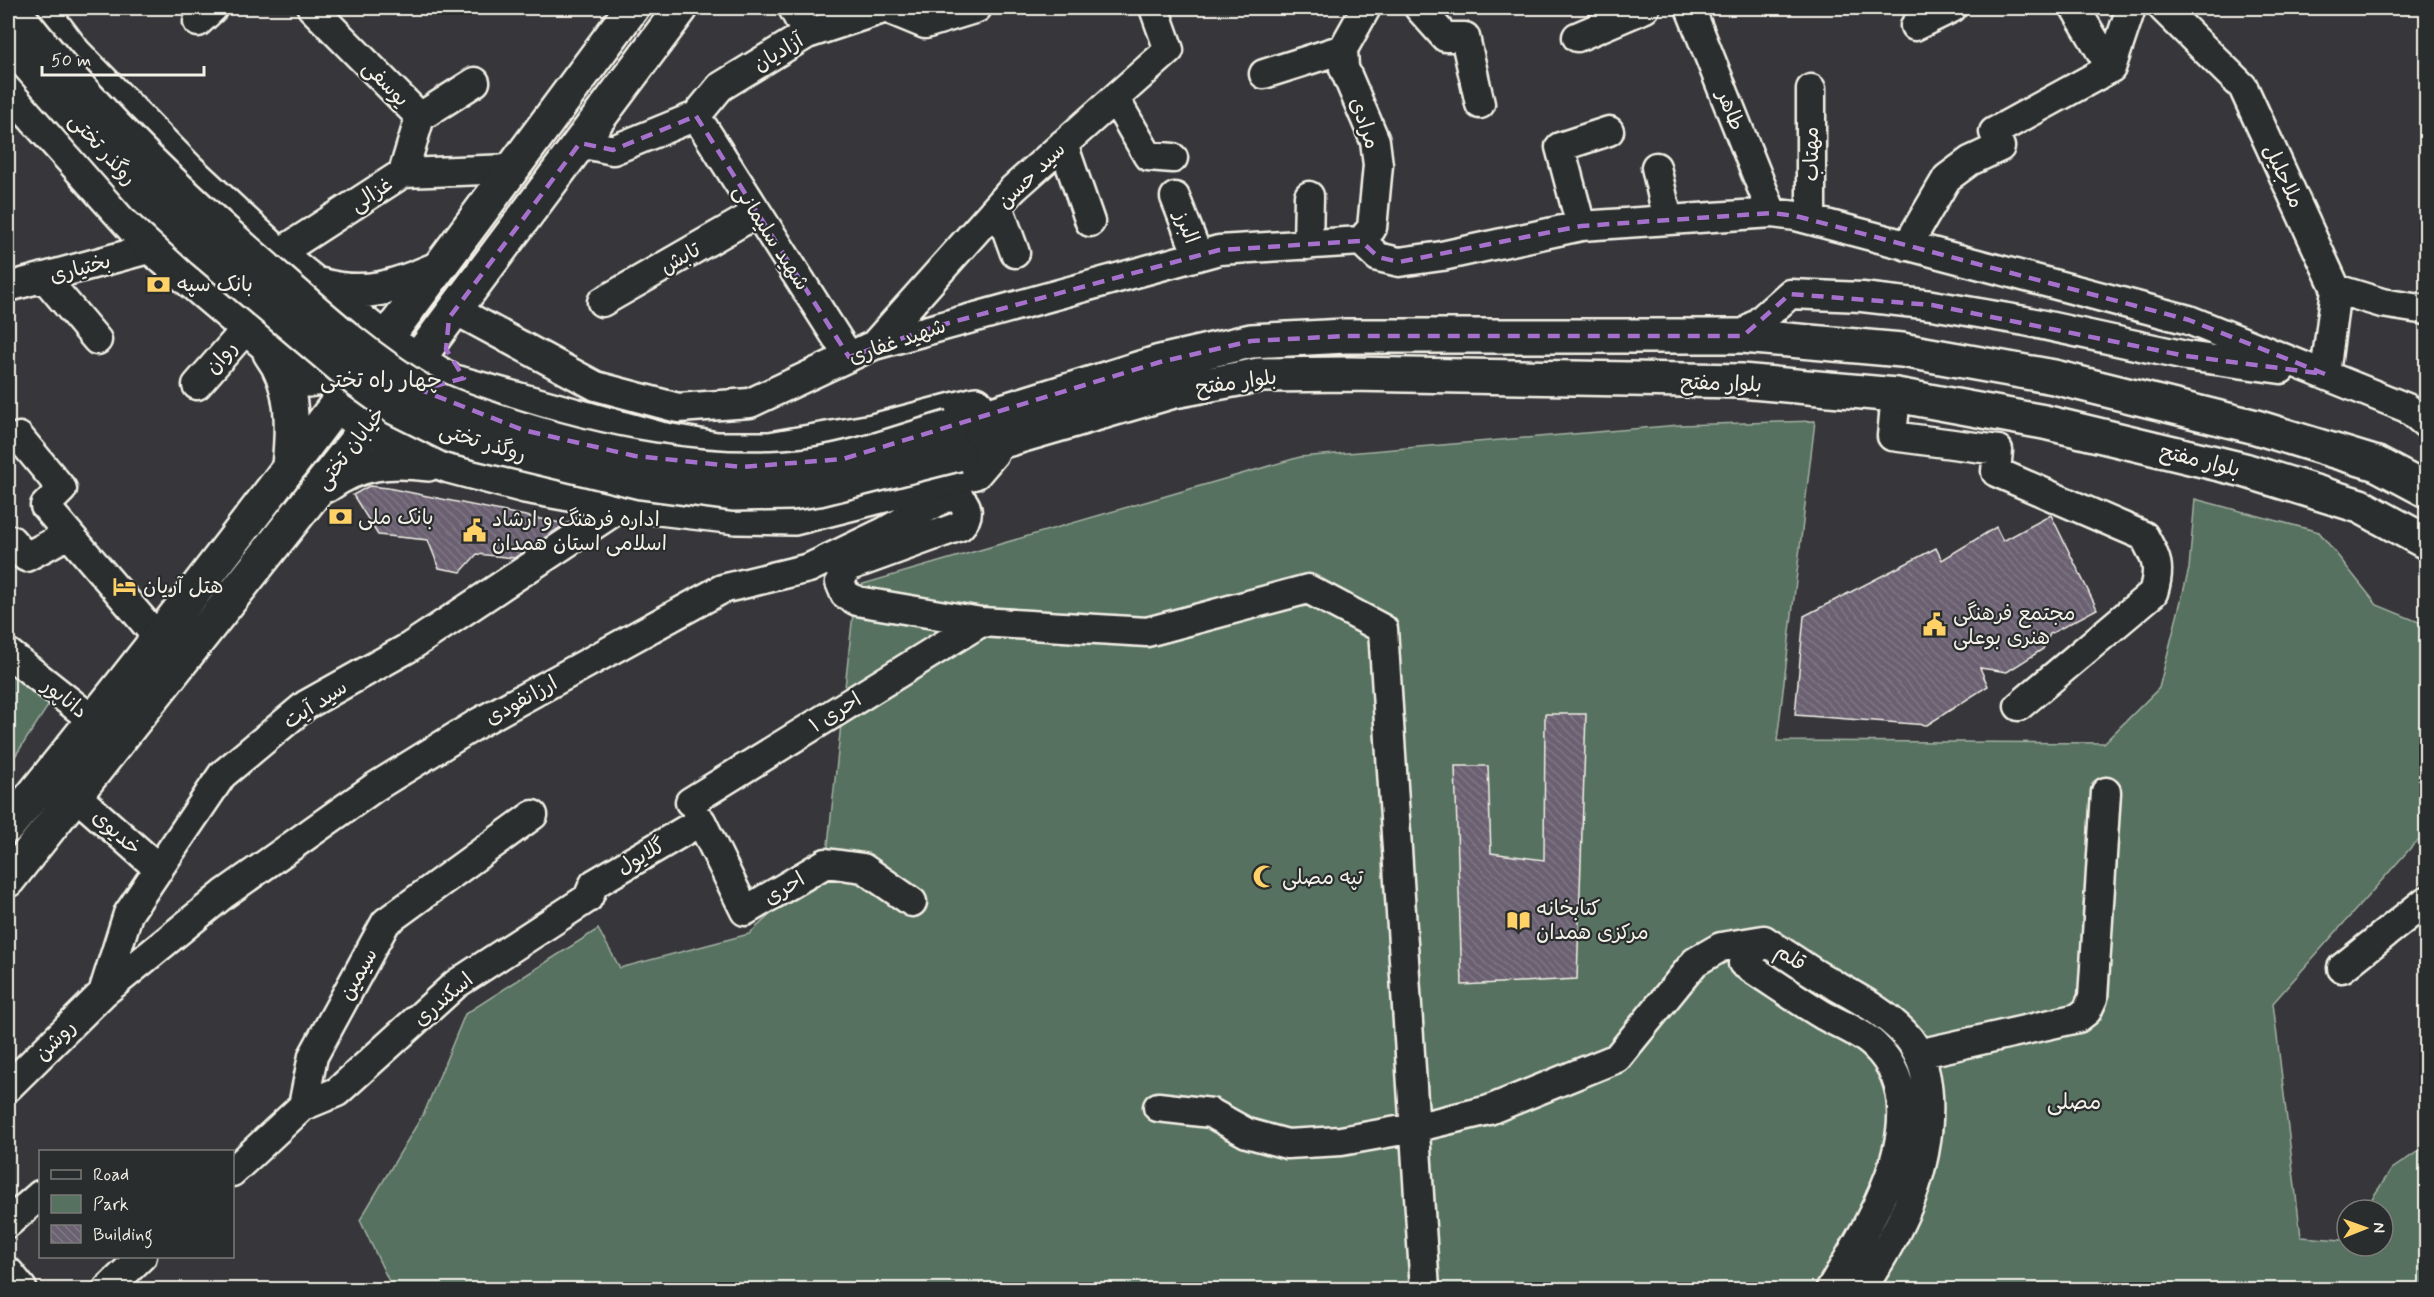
<svg xmlns="http://www.w3.org/2000/svg" width="2434" height="1297" font-family="Mynerve,'Playpen Sans Arabic',sans-serif">
  <style>
    .park { fill: #56715f; stroke: #a5b1a4; stroke-width: 1.5 }
    .building { fill: url(#building-back-hatch); stroke: #f4f1e8; stroke-width: 1.5 }
    .lines { fill: none; stroke-linecap: round; stroke-linejoin: round }
    .minor-casing { stroke: #f4f1e8; stroke-width: 33 }
    .major-casing { stroke: #f4f1e8; stroke-width: 38 }
    .minor { stroke: #2a2d2e; stroke-width: 28 }
    .major { stroke: #2a2d2e; stroke-width: 33 }
    .major-bridge-casing { stroke: #f4f1e8; stroke-width: 38; stroke-linecap: butt }
    .major-bridge { stroke: #2a2d2e; stroke-width: 33 }
    .marked { fill: none; stroke: #a571cd; stroke-width: 4.5; stroke-dasharray: 12 8; stroke-linejoin: round }
    .labels { text-anchor: middle; stroke-width: 4.5; stroke-linejoin: round; paint-order: stroke }
    .street-label { font-size: 21px; fill: #f4f1e8; stroke: #2a2d2e }
    .poi-label { font-size: 21px; fill: #f4f1e8; stroke: #2a2d2e; text-anchor: start }
    .neighbourhood-label { font-size: 22px; fill: #f4f1e8; stroke: #2a2d2e }
  </style>
  <defs>
    <pattern id="building-back-hatch" width="6" height="6" patternUnits="userSpaceOnUse" patternTransform="scale(1.5)"><rect width="6" height="6" fill="#6a6171"/><path d="M-1 5l2 2M0 0l6 6M5-1l2 2" fill="none" stroke="#807885"/></pattern>
  </defs>
  <rect width="100%" height="100%" fill="#37373b"/>
  <filter id="ink" filterUnits="userSpaceOnUse"><feTurbulence type="fractalNoise" baseFrequency=".0167" numOctaves="2"/><feDisplacementMap in="SourceGraphic" scale="12" xChannelSelector="R" yChannelSelector="G"/><feConvolveMatrix kernelMatrix="1 2 1 2 8 2 1 2 1" color-interpolation-filters="sRGB"/></filter>
  <g filter="url(#ink)">
    <path class="park" d="M 1815,421 L 1777,741 L 2104,743 L 2159,688 L 2189,569 L 2195,499 L 2319,532 L 2377,605 L 2426,625 L 2426,836 L 2414,844 L 2273,1003 L 2301,1237 L 2342,1240 L 2347,1234 L 2347,1246 L 2383,1246 L 2383,1210 L 2364,1210 L 2392,1169 L 2426,1146 L 2426,1289 L 393,1290 L 360,1220 L 425,1111 L 465,1014 L 598,929 L 620,968 L 749,934 L 826,863 L 856,586 L 1300,457 L 1679,425 Z
      M 8,665 L 52,700 L 8,767 Z"/>
    <path class="building" d="M 369,486 L 388,488 L 565,524 L 514,558 L 477,554 L 461,572 L 439,568 L 428,540 L 378,535 L 353,495 Z
      M 2051,515 L 2097,609 L 2050,634 L 2043,649 L 2007,672 L 1980,668 L 1988,686 L 1927,725 L 1795,715 L 1804,616 L 1936,548 L 1942,560 L 1996,527 L 2003,541 Z
      M 1545,714 L 1586,714 L 1577,979 L 1462,985 L 1455,766 L 1488,766 L 1491,853 L 1544,860 Z"/>
    <g class="lines">
      <defs>
        <path id="minor" d="M 312,8 L 420,117 L 403,173
          M 793,8 L 807,34
          M 1419,8 L 1445,37 L 1465,37 L 1480,104
          M 1690,8 L 1772,213
          M 2075,8 L 2111,68
          M 2163,8 L 2243,87 L 2336,289 L 2325,374
          M 198,22 L 213,8
          M 1915,26 L 1952,8
          M 1577,37 L 1645,8
          M 1264,74 L 1343,49
          M 1811,89 L 1811,220
          M 1115,99 L 1148,156 L 1173,158
          M 696,116 L 849,357
          M 420,117 L 475,82
          M 580,143 L 613,150 L 696,116 L 720,87 L 807,34 L 886,8 L 925,24 L 977,8
          M 1063,144 L 1090,222
          M 1656,167 L 1668,220
          M 1175,197 L 1198,256
          M 998,206 L 1015,253
          M 1581,226 L 1560,147 L 1609,131
          M 1361,241 L 1378,257 L 1399,262 L 1442,256 L 1581,226 L 1772,213 L 1796,216 L 2189,320 L 2407,408 L 2426,424
          M 1361,241 L 1372,228 L 1378,165 L 1375,141 L 1344,68 L 1343,49 L 1366,8
          M 1308,245 L 1309,196
          M 1907,246 L 1947,178 L 1970,161 L 2000,147 L 1994,132 L 2111,68 L 2131,8
          M 278,254 L 403,173 L 511,169
          M 44,277 L 97,340
          M 8,287 L 152,248
          M 2336,289 L 2382,303 L 2426,310
          M 602,302 L 757,213
          M 455,310 L 596,386 L 678,408 L 750,403 L 874,345 L 1219,250 L 1361,241
          M 1743,336 L 1790,294 L 1862,297 L 1932,305 L 2025,321 L 2186,356 L 2281,369
          M 874,345 L 1013,189 L 1169,50 L 1154,8
          M 197,385 L 246,329
          M 1896,395 L 1892,436 L 1998,450 L 1996,472 L 2144,536 C 2157,560 2161,567 2153,593 L 2019,706
          M 19,437 L 62,489 L 45,506 L 158,638
          M 944,498 L 957,497 C 969,505 970,516 960,526 L 847,567 L 840,582 L 845,594 L 857,601 L 981,622 L 1147,632 L 1308,589 L 1383,629 L 1425,1290
          M 11,540 L 26,557 L 69,534
          M 8,653 L 94,721
          M 75,795 L 159,869
          M 690,802 L 981,622
          M 1764,940 L 1743,963 C 1770,980 1796,999 1823,1015 C 1839,1024 1861,1032 1874,1045 C 1944,1111 1867,1227 1830,1290
          M 1764,940 C 1781,951 1797,962 1814,973 C 1845,992 1878,1006 1904,1033 C 1920,1049 1927,1074 1928,1096 C 1932,1169 1901,1230 1861,1290
          M 2342,968 L 2426,901
          M 103,993 L 128,914 L 222,775 L 306,705 L 408,648 L 625,504
          M 1918,1054 L 2078,1018 L 2087,1011 L 2093,998 L 2106,792
          M 8,1087 L 103,993 L 224,894 L 375,787 L 480,722 L 722,589 L 809,568 L 886,531 L 944,498 L 957,487
          M 303,1106 L 337,1092 L 456,984 L 588,898 L 594,884 L 701,821 L 745,911 L 826,863 L 863,868 L 912,902
          M 1158,1107 L 1211,1113 L 1247,1133 L 1287,1144 L 1341,1141 L 1414,1128 L 1489,1110 L 1617,1058 L 1695,962 L 1721,947 L 1764,940
          M 232,1172 L 303,1106 L 313,1056 L 386,922 L 533,815
          M 8,1223 L 40,1195
          M 107,1290 L 142,1256"/>
        <path id="major" d="M 40,8 L 74,53 L 188,170 L 278,254 L 384,339 L 451,381 L 660,439 L 716,449 L 770,449 L 873,431 L 976,404
          M 8,88 L 152,248 L 308,380 C 333,377 346,371 356,347
          M 320,285 C 365,298 395,287 437,269
          M 270,353 C 295,386 293,427 289,466
          M 350,415 L 409,450 L 449,466 L 525,486 L 625,504 L 736,517 L 794,518 L 975,472 L 992,452
          M 951,427 L 1160,362 L 1251,341 L 1345,336 L 1743,336 L 1902,350 L 2054,377 L 2256,427 L 2377,464 L 2426,490
          M 958,454 L 1174,391 L 1259,375 L 1350,374 L 1741,381 L 1896,395 L 2044,422 L 2244,470 L 2360,506 L 2426,542
          M 327,485 C 359,462 389,459 428,464
          M 8,826 C 225,561 427,283 632,8
          M 8,880 L 367,427 L 681,8
          M 8,1275 L 20,1290"/>
      </defs>
      <use href="#minor" class="minor-casing"/>
      <use href="#major" class="major-casing"/>
      <use href="#minor" class="minor"/>
      <use href="#major" class="major"/>
      <defs>
        <path id="major-bridge" d="M 12,8 C 81,97 163,178 247,252 C 303,300 357,353 421,391 C 442,404 470,412 493,420 C 592,453 712,479 816,464 C 862,457 906,440 951,427
          M 8,41 L 145,197 L 203,250 L 357,380 L 396,408 L 454,437 L 641,482 L 733,494 L 792,493 L 819,489 L 958,454"/>
      </defs>
      <use href="#major-bridge" class="major-bridge-casing"/>
      <use href="#major-bridge" class="major-bridge"/>
    </g>
  </g>
  <path class="marked" d="M 696,116 L 849,357 L 934,327 L 1219,250 L 1361,241 L 1378,257 L 1399,262 L 1581,226 L 1772,213 L 1796,216 L 2189,320 L 2325,374 L 2186,356 L 1932,305 L 1790,294 L 1743,336 L 1345,336 L 1251,341 L 1160,362 L 843,459 L 742,467 L 635,456 L 523,430 L 421,390 L 464,378 L 446,349 L 449,318 L 580,143 L 613,150 Z"/>
  <defs>
    <symbol id="bank-bare" viewBox="-9 -9 18 18"><path d="M-6-4H6V4H-6ZM0-2.3a2.3 2.3 0 1 0 0 4.6a2.3 2.3 0 1 0 0-4.6Z" fill="#ffd166" stroke="#2a2d2e" stroke-width="2.5" paint-order="stroke"/></symbol>
    <symbol id="civic-bare" viewBox="-9 -9 18 18"><path d="M-.6-6.5H3V-4.5H.6V-3L4-1V1h2V6H-6V1h2V-1L-.6-3ZM-1.2 2.5V6h2.4V2.5Z" fill="#ffd166" stroke="#2a2d2e" stroke-width="2.5" paint-order="stroke"/></symbol>
    <symbol id="hotel-bare" viewBox="-9 -9 18 18"><path d="M-6-4.5h1.5V1H6V5H4.5V3h-9V5H-6ZM-4 0a1.8 1.8 0 1 1 3.6 0ZM.5 0V-2.5h3Q6-2.5 6 0Z" fill="#ffd166" stroke="#2a2d2e" stroke-width="2.5" paint-order="stroke"/></symbol>
    <symbol id="mosque-bare" viewBox="-9 -9 18 18"><path d="M3.5-4.9A6 6 0 1 0 3.5 4.9A5 5 0 1 1 3.5-4.9Z" fill="#ffd166" stroke="#2a2d2e" stroke-width="2.5" paint-order="stroke"/></symbol>
    <symbol id="library-bare" viewBox="-9 -9 18 18"><path d="M-6-4Q-3-5.5-.7-3.5V5Q-3 3-6 4ZM6-4Q3-5.5 .7-3.5V5Q3 3 6 4Z" fill="#ffd166" stroke="#2a2d2e" stroke-width="2.5" paint-order="stroke"/></symbol>
  </defs>
  <g fill-rule="evenodd">
    <use href="#bank-bare" x="142" y="268" width="33" height="33"/>
    <use href="#bank-bare" x="324" y="500" width="33" height="33"/>
    <use href="#civic-bare" x="458" y="514" width="33" height="33"/>
    <use href="#hotel-bare" x="108" y="570" width="33" height="33"/>
    <use href="#civic-bare" x="1918" y="608" width="33" height="33"/>
    <use href="#mosque-bare" x="1248" y="860" width="33" height="33"/>
    <use href="#library-bare" x="1502" y="904" width="33" height="33"/>
  </g>
  <g class="labels">
    <g class="street-label">
      <text transform="translate(778 52) rotate(-31)" y="7">آزادیان</text>
      <text transform="translate(386 83) rotate(45)" y="7">یوسفی</text>
      <text transform="translate(1731 110) rotate(68)" y="7">طاهر</text>
      <text transform="translate(1365 123) rotate(71)" y="7">مرادی</text>
      <text transform="translate(103 149) rotate(48)" y="7">روگذر تختی</text>
      <text transform="translate(1811 154) rotate(-90)" y="7">مهتاب</text>
      <text transform="translate(1031 175) rotate(-44)" y="7">سید حسن</text>
      <text transform="translate(2284 176) rotate(65)" y="7">ملاجلیل</text>
      <text transform="translate(371 194) rotate(-33)" y="7">غزالی</text>
      <text transform="translate(1187 227) rotate(68)" y="7">البرز</text>
      <text transform="translate(772 237) rotate(57)" y="7">شهید سلیمانی</text>
      <text transform="translate(680 258) rotate(-30)" y="7">تابش</text>
      <text transform="translate(80 268) rotate(-15)" y="7">بختیاری</text>
      <text transform="translate(897 341) rotate(-19)" y="7">شهید غفاری</text>
      <text transform="translate(221 357) rotate(-49)" y="7">روان</text>
      <text transform="translate(1236 382) rotate(-8)" y="7">بلوار مفتح</text>
      <text transform="translate(1721 383) rotate(2)" y="7">بلوار مفتح</text>
      <text transform="translate(483 442) rotate(17)" y="7">روگذر تختی</text>
      <text transform="translate(350 448) rotate(-52)" y="7">خیابان تختی</text>
      <text transform="translate(2200 460) rotate(14)" y="7">بلوار مفتح</text>
      <text transform="translate(65 698) rotate(38)" y="7">داناپور</text>
      <text transform="translate(521 700) rotate(-29)" y="7">ارزانفودی</text>
      <text transform="translate(315 704) rotate(-33)" y="7">سید آیت</text>
      <text transform="translate(835 712) rotate(-32)" y="7">احری ۱</text>
      <text transform="translate(117 832) rotate(42)" y="7">خدیوی</text>
      <text transform="translate(641 856) rotate(-30)" y="7">گلایول</text>
      <text transform="translate(784 888) rotate(-31)" y="7">احری</text>
      <text transform="translate(1791 957) rotate(33)" y="7">قلم</text>
      <text transform="translate(358 974) rotate(-61)" y="7">سیمین</text>
      <text transform="translate(443 999) rotate(-40)" y="7">اسکندری</text>
      <text transform="translate(55 1040) rotate(-45)" y="7">روشن</text>
    </g>
    <g class="poi-label">
      <text x="177" y="291">بانک سپه</text>
      <text x="358" y="524">بانک ملی</text>
      <text x="492" y="526">اداره فرهنگ و ارشاد<tspan x="492" dy="24">اسلامی استان همدان</tspan></text>
      <text x="143" y="593">هتل آریان</text>
      <text x="1953" y="620">مجتمع فرهنگی<tspan x="1953" dy="24">هنری بوعلی</tspan></text>
      <text x="1282" y="884">تپه مصلی</text>
      <text x="1536" y="915">کتابخانه<tspan x="1536" dy="24">مرکزی همدان</tspan></text>
    </g>
    <g class="neighbourhood-label">
      <text x="381" y="387">چهار راه تختی</text>
      <text x="2074" y="1109">مصلی</text>
    </g>
  </g>
  <rect width="2434" height="1297" fill="none" stroke="#2a2d2e" stroke-width="30"/>
  <rect x="15" y="15" width="2404" height="1267" fill="none" stroke="#f4f1e8" stroke-width="2" filter="url(#ink)"/>
  <rect x="39" y="1150" width="195" height="108" fill="#2a2d2e" stroke="#7b7b78" stroke-width="1.5"/>
  <rect x="51" y="1170" width="30" height="9" fill="#2a2d2e" stroke="#7b7b78" stroke-width="1.5"/>
  <text x="93" y="1180" font-size="18" fill="#f4f1e8">Road</text>
  <rect x="51" y="1195" width="30" height="18" fill="#56715f" stroke="#7b7b78" stroke-width="1.5"/>
  <text x="93" y="1210" font-size="18" fill="#f4f1e8">Park</text>
  <rect x="51" y="1225" width="30" height="18" fill="url(#building-back-hatch)" stroke="#7b7b78" stroke-width="1.5"/>
  <text x="93" y="1240" font-size="18" fill="#f4f1e8">Building</text>
  <g transform="translate(2365 1228) rotate(89)"><circle r="28" fill="#2a2d2e" stroke="#7b7b78" stroke-width="1.5"/>
  <path d="M0-4.5L10 22L0 15L-10 22Z" fill="#ffd166"/>
  <text y="-9" font-size="16" font-weight="bold" text-anchor="middle" fill="#f4f1e8">N</text>
  </g>
  <path d="M42 66v9h162v-9" fill="none" stroke="#f4f1e8" stroke-width="3"/>
  <text x="51" y="66" font-size="18" fill="#f4f1e8" stroke="#2a2d2e" stroke-width="4.5" paint-order="stroke">50 m</text>
</svg>
